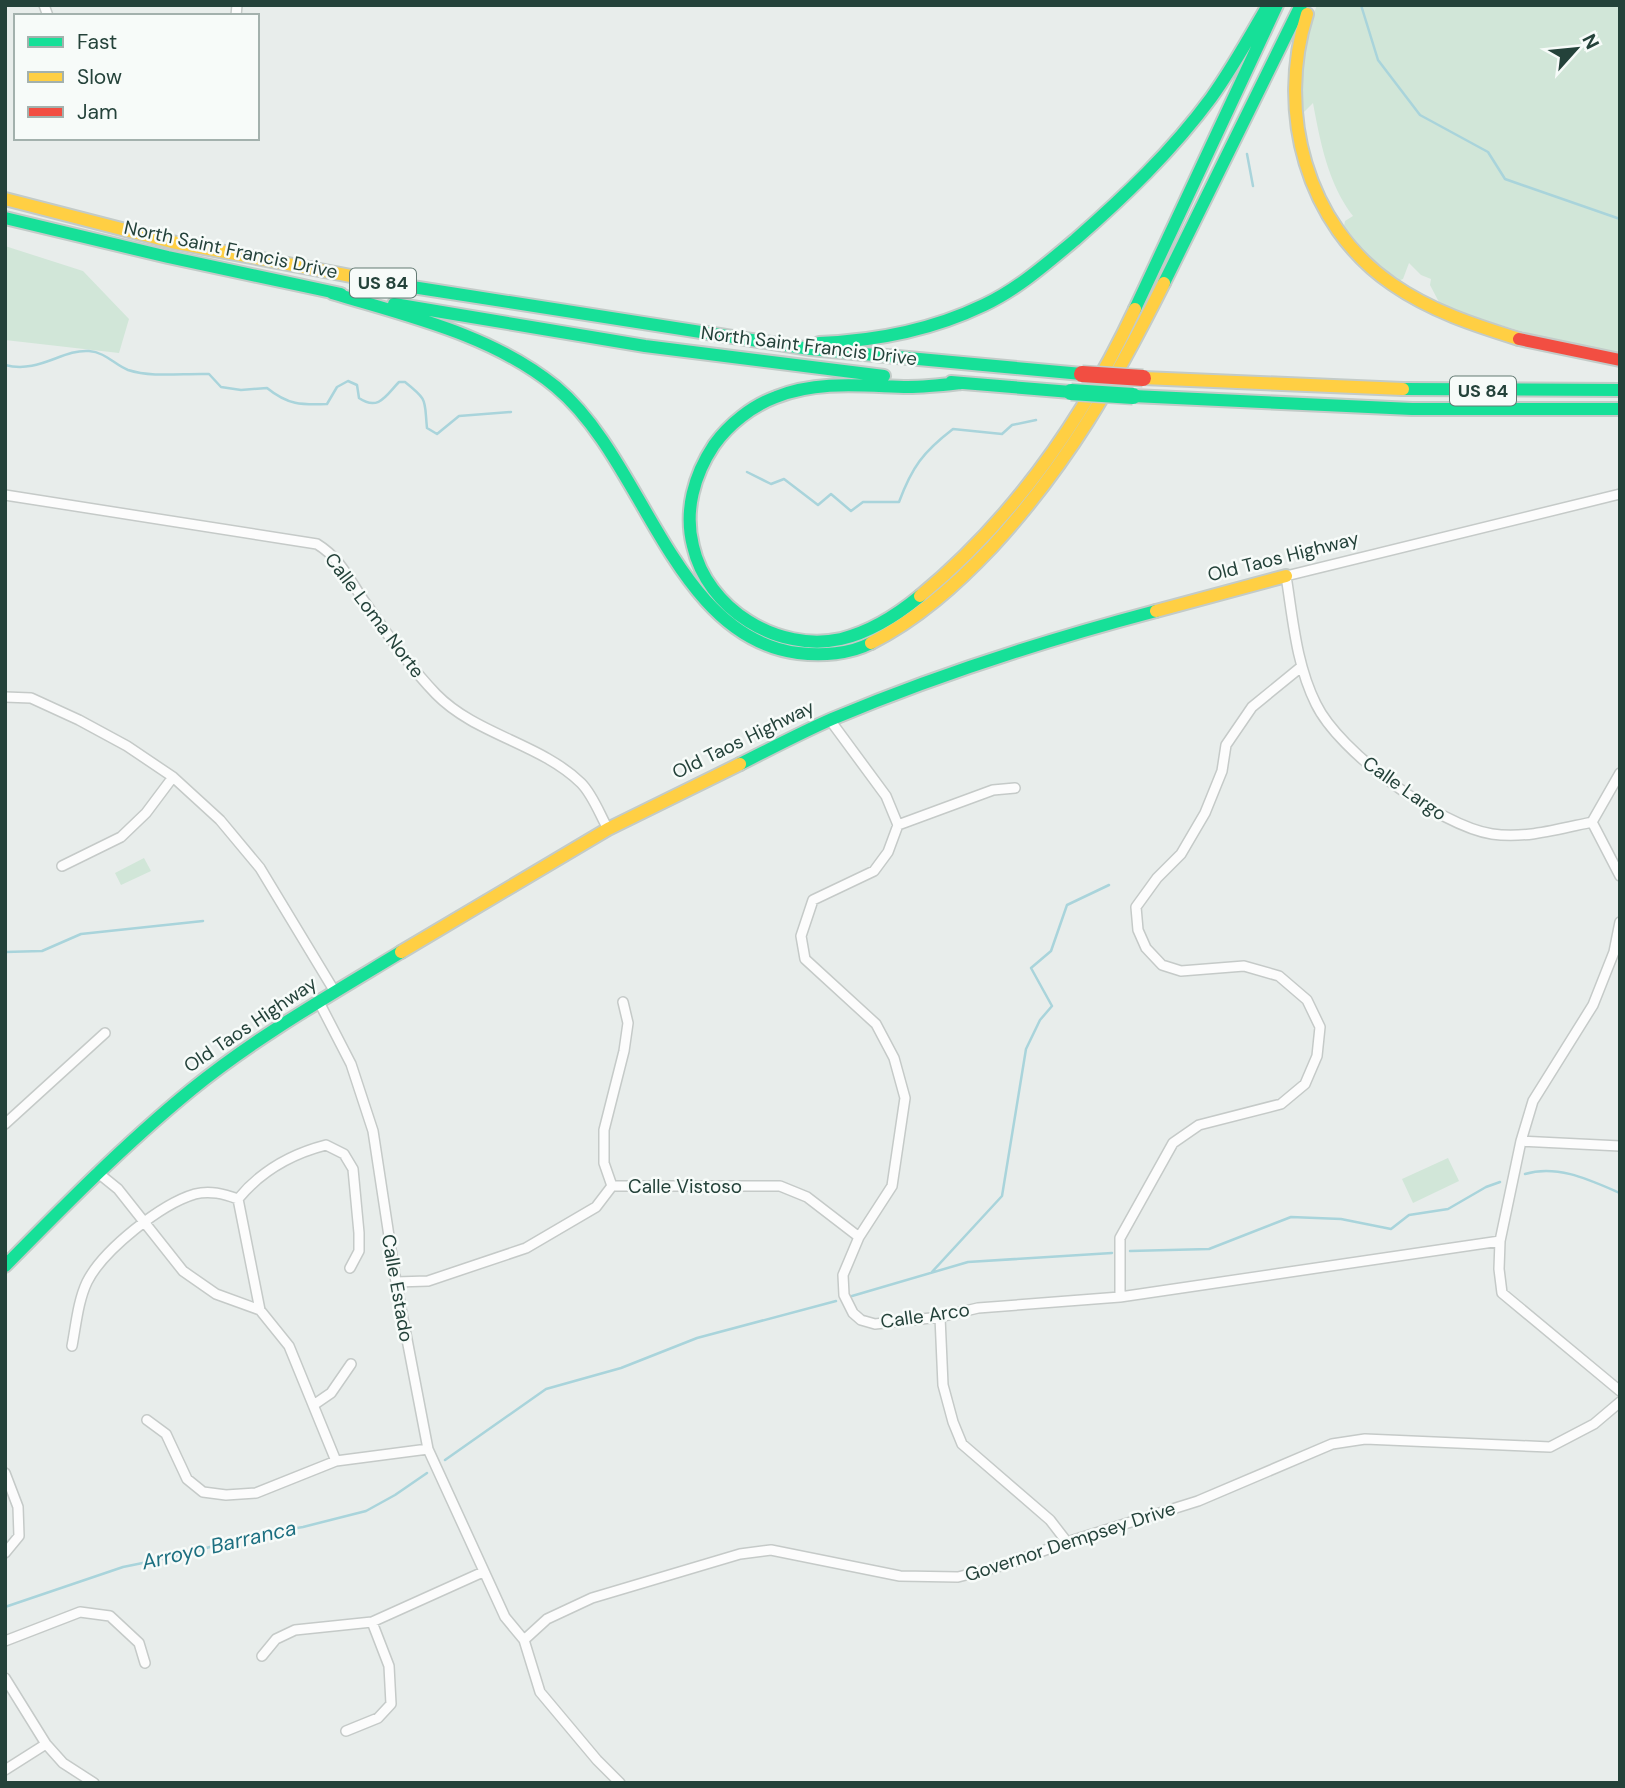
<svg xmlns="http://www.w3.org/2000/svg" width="1625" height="1788" font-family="'DM Sans',sans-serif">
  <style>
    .green { fill: #d1e6d8 }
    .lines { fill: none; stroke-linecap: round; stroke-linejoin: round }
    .stream { stroke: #a9d4db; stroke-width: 2.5 }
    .street-casing { stroke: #c5cac8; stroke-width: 12 }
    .fast-casing { stroke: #c3cbc8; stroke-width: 16 }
    .slow-casing { stroke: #c3cbc8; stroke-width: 16 }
    .jam-casing { stroke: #c3cbc8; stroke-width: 16 }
    .street { stroke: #fcfcfc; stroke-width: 9 }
    .fast { stroke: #16e098; stroke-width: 12 }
    .slow { stroke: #ffcf43; stroke-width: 12 }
    .jam { stroke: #f24e42; stroke-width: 12 }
    .fast-bridge-casing { stroke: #c3ccc9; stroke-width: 19; stroke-linecap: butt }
    .jam-bridge-casing { stroke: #c3ccc9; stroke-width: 19; stroke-linecap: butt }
    .fast-bridge { stroke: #16e098; stroke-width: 16 }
    .jam-bridge { stroke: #f24e42; stroke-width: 16 }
    .labels { text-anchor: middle; stroke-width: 5; stroke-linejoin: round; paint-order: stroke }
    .shield { fill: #f7fbf9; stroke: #637a73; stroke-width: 2 }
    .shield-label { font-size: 18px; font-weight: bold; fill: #24423a }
    .street-label { font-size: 19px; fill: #24423a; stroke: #f7fbf9 }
    .water-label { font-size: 21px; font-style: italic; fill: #1c6f80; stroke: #f7fbf9 }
  </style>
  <rect width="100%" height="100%" fill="#e8edeb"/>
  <path class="green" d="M 1317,5 L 1620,5 L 1620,353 L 1548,339 L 1476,318 L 1440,304 L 1430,285 L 1431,279 L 1421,275 L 1409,263 L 1403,279 L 1398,281 L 1364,251 L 1344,226 L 1345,221 L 1353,216 C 1328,184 1320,141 1313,103 L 1304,112 L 1302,109 C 1301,73 1303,39 1317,5 Z
    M 5,246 L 83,271 L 129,319 L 119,353 L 5,340 Z
    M 144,858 L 151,871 L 121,885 L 115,873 Z
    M 1448,1158 L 1459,1181 L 1413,1203 L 1402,1179 Z"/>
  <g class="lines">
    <path class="stream" d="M 1361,5 L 1378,60 L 1420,115 L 1488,152 L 1505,179 L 1620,219
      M 1247,154 L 1253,186
      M 5,365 C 39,374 62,349 89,351 C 105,352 115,365 128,370 C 153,378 183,373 209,374 L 221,387 L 241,390 L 267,388 C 288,405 301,405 327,404 L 337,387 L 348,381 L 357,385 L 359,398 C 379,412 387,394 399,382 L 405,382 C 429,401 424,400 427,428 L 437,434 L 459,416 L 511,412
      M 747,472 L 771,484 L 784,479 L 818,505 L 831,494 L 851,511 L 863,502 L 899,502 C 912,467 923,452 953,429 L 1002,434 L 1012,425 L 1036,420
      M 5,952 L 42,951 L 81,934 L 203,921
      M 1525,1174 C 1557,1164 1590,1180 1620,1193
      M 1130,1251 L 1209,1249 L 1291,1217 L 1341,1219 L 1391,1229 L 1409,1215 L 1448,1209 L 1486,1187 L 1500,1182
      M 931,1273 L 1002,1196 L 1026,1049 L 1040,1020 L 1052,1006 L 1031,968 L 1051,951 L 1067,905 L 1109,885
      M 852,1296 L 968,1262 L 1112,1253
      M 445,1460 L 546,1389 L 621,1368 L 697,1338 L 836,1301
      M 5,1607 L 123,1567 L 182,1555 L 248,1536 L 303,1527 L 366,1511 L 395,1495 L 427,1473"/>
    <defs>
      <path id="street" d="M 44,5 L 48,16
        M 236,16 L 237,5
        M 1620,494 L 1286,576 C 1293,619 1296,664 1316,704 C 1339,752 1440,826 1492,834 C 1525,839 1559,829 1592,822 L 1620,773
        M 5,495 L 317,544 C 340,558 349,579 364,601 C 386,632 409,666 436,694 C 476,735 540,743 581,783 C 593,795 600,815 608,829
        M 5,697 L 31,698 L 79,720 L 127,746 L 173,777 L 220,820 L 260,868 L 335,992
        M 830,720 L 886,796 L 898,825 L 888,852 L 874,871 L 813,900 L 801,936 L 805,959 L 876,1024 L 894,1058 L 905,1098 L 892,1186 L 859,1237 L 843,1275 L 844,1295 L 853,1313 L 861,1320 L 875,1324 L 940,1317 L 978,1308 L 1120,1297 L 1500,1241
        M 1592,822 L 1620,876
        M 898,825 L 993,790 L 1015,788
        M 62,866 L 121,837 L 146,813 L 173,777
        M 1620,922 L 1614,952 L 1593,1005 L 1533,1101 L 1521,1141 L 1500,1241 L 1499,1269 L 1502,1293 L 1620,1391
        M 319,1002 L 351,1064 L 373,1131 L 396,1282 L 428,1449 L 505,1617 L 524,1640
        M 5,1124 L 105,1033
        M 1521,1141 L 1620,1146
        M 97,1172 L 118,1189 L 183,1271 L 216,1294 L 260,1310
        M 612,1186 L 604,1163 L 604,1130 L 624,1051 L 628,1023 L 623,1002
        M 396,1282 L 428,1281 L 526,1248 L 596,1207 L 612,1186 L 780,1186 L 807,1197 L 859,1237
        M 1120,1297 L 1120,1238 L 1173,1143 L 1199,1125 L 1281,1104 L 1305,1084 L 1317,1056 L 1320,1027 L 1307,1000 L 1279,976 L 1244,966 L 1181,971 L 1162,965 L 1146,948 L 1138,930 L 1136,907 L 1157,878 L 1181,854 L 1205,813 L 1222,771 L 1226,745 L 1252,707 L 1301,667
        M 940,1317 L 943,1385 L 953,1422 L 962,1444 L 1050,1520 L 1067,1542
        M 72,1346 C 76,1325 78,1301 87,1282 C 103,1250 161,1204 195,1194 C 210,1190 224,1194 238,1199
        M 315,1404 L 331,1393 L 351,1364
        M 147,1420 L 166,1434 L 187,1479 L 203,1492 L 226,1495 L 256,1493 L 336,1461 L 428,1449
        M 336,1461 L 289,1346 L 260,1310 L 238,1199 C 261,1171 291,1154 326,1145 L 344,1154 L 353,1169 L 359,1233 L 359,1251 L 350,1268
        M 5,1473 L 18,1507 L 19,1536 L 5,1553
        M 5,1641 L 80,1612 L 110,1616 L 139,1643 L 145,1663
        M 262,1656 L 276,1639 L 295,1630 L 372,1622 L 483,1572
        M 5,1678 L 46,1744 L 63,1763 L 94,1783
        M 346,1731 L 378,1718 L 391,1704 L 389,1666 L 372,1622
        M 5,1770 L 46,1744
        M 620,1783 L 597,1760 L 540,1692 L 524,1640 L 547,1619 L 592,1598 L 740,1554 L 771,1550 L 900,1576 L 958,1577 L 1005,1565 L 1067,1542 L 1198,1501 L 1332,1444 L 1365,1439 L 1550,1447 L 1594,1424 L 1620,1402"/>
      <path id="fast" d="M 5,218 L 168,257 L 341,294
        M 1164,283 L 1301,5
        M 393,284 L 810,349 L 1082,374
        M 332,293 C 408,316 493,335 556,387 C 645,461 673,637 798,653 C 822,656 850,654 871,643
        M 394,304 L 645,346 L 884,376
        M 1135,309 L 1277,5
        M 819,343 C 876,341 932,330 984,305 C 1018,289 1046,264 1075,240 C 1124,197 1172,151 1211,98 C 1232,69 1249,38 1267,7
        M 951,382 L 1071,392
        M 1403,389 L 1620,390
        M 1133,396 L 1412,409 L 1620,409
        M 920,596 C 897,615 870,632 841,639 C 778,653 707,609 693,546 C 684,511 694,475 714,445 C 729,424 752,406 776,397 C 818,380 864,386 908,387 C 926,387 943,385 961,383
        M 740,764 C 770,749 800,733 832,719 C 937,675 1046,640 1156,611
        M 5,1266 C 65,1205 125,1144 191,1090 C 256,1037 330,995 401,952"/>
      <path id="slow" d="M 1307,14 C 1276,111 1306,225 1392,284 C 1431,311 1474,325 1519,339
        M 5,199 L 172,242 L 393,284
        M 1143,378 L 1403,389
        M 920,596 C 1013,519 1084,418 1135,309
        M 1156,611 L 1286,576
        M 871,643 C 917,620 956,585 992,547 C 1068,464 1114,383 1164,283
        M 401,952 L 608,829 L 740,764"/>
      <path id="jam" d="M 1519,339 L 1620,360"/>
    </defs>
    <use href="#street" class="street-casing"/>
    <use href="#fast" class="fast-casing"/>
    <use href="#slow" class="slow-casing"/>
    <use href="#jam" class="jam-casing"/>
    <use href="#street" class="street"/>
    <use href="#fast" class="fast"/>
    <use href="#slow" class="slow"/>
    <use href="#jam" class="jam"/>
    <defs>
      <path id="fast-bridge" d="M 1071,392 L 1133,396"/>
      <path id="jam-bridge" d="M 1082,374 L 1143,378"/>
    </defs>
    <use href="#fast-bridge" class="fast-bridge-casing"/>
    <use href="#jam-bridge" class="jam-bridge-casing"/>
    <use href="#fast-bridge" class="fast-bridge"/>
    <use href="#jam-bridge" class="jam-bridge"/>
  </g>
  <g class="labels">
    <g class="shield">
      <rect x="350" y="268.5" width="66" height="29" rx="5"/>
      <rect x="1450" y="376.5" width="66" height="29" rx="5"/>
    </g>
    <g class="shield-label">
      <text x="383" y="289">US 84</text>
      <text x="1483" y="397">US 84</text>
    </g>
    <g class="street-label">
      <text transform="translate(231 249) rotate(12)" y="7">North Saint Francis Drive</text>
      <text transform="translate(809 345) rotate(7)" y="7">North Saint Francis Drive</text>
      <text transform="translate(1283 556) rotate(-14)" y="7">Old Taos Highway</text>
      <text transform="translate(375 615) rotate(53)" y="7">Calle Loma Norte</text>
      <text transform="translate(743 739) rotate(-26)" y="7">Old Taos Highway</text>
      <text transform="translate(1405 788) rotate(35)" y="7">Calle Largo</text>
      <text transform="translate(250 1024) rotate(-34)" y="7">Old Taos Highway</text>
      <text x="685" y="1193">Calle Vistoso</text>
      <text transform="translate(398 1288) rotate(80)" y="7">Calle Estado</text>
      <text transform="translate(925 1315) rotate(-8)" y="7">Calle Arco</text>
      <text transform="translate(1070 1541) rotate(-18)" y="7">Governor Dempsey Drive</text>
    </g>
    <g class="water-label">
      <text transform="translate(219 1545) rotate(-13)" y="7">Arroyo Barranca</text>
    </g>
  </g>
  <rect width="1625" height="1788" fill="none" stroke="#24423a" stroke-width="14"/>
  <rect x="14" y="14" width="245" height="126" fill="#f7fbf9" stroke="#a3b1ad" stroke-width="2"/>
  <rect x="28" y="37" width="35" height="10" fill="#16e098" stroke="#a3b1ad" stroke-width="2"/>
  <text x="77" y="49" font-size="21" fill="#24423a">Fast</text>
  <rect x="28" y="72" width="35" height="10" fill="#ffcf43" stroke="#a3b1ad" stroke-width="2"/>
  <text x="77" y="84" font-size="21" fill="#24423a">Slow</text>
  <rect x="28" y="107" width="35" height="10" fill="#f24e42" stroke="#a3b1ad" stroke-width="2"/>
  <text x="77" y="119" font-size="21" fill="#24423a">Jam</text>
  <g transform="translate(1576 49) rotate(63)" stroke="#f7fbf9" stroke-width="5" paint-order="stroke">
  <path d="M0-5L12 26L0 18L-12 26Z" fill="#24423a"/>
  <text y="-10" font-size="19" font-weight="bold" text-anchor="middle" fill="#24423a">N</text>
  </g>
</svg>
